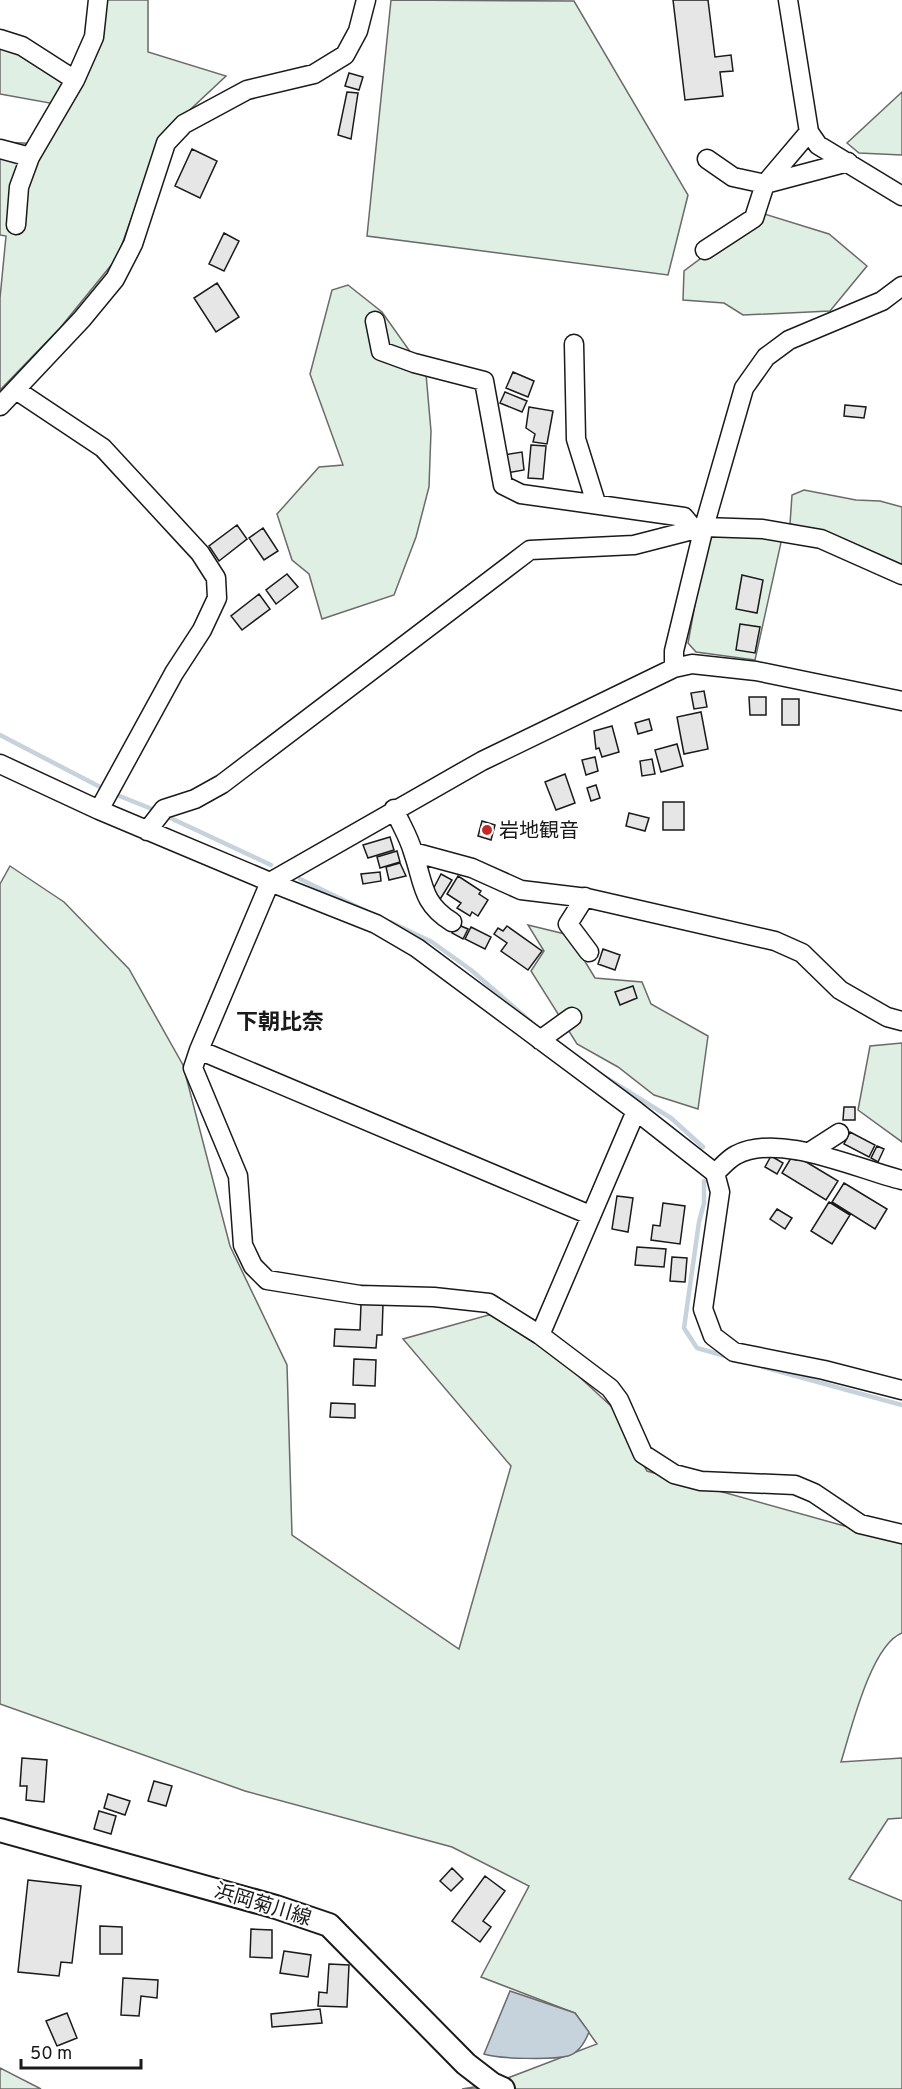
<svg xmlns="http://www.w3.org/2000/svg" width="902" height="2089" font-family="Overpass,'Noto Sans JP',sans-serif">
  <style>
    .green { fill: #e0efe3; stroke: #6a6a6a; stroke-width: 1.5 }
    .water { fill: #c6d2dc; stroke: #6a6a6a; stroke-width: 1.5 }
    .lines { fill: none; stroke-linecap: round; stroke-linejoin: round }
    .stream { stroke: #c6d2dc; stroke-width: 4.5 }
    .building { fill: #e6e6e6; stroke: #1a1a1a; stroke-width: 1.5 }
    .minor-casing { stroke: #1a1a1a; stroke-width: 21 }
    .major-casing { stroke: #1a1a1a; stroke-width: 26 }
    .minor { stroke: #fff; stroke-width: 18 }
    .major { stroke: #fff; stroke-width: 22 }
    .poi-dot { fill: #c62828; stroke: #fff; stroke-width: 2 }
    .labels { text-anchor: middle; stroke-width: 4.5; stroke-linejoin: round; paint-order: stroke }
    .poi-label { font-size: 20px; fill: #1a1a1a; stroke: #fff; text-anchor: start }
    .street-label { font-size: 20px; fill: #1a1a1a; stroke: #fff }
    .quarter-label { font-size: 22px; font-weight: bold; fill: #1a1a1a; stroke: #fff }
  </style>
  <rect width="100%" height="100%" fill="#fff"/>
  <path class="green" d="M 107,0 L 148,0 L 148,52 L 226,76 L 161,137 L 117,258 L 60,328 L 0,390 L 0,298 L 6,236 L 0,235 L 0,142 L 45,144 L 61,105 L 0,94 L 0,33 L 73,78 Z
    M 391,0 L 574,1 L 688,195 L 668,275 L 367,236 Z
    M 902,92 L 902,155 L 859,153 L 847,143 Z
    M 761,213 L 829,234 L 867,266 L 830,311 L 743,315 L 724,303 L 683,300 L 684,271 Z
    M 348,285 L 382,312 L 426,374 L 431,431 L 429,487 L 416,537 L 394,595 L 322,619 L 309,574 L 292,560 L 277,514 L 319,467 L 343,465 L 310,374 L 332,290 Z
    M 804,490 L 856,500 L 880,501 L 902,507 L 902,565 L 824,533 L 790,524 L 792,495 Z
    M 713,535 L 782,538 L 755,660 L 696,652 L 688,643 L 705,549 Z
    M 10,866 L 64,902 L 129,969 L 183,1065 L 230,1246 L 287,1365 L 292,1535 L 459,1649 L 511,1466 L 403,1339 L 492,1314 L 560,1359 L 612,1407 L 647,1471 L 902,1542 L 902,1633 C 871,1645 851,1730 841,1762 L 902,1758 L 902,1818 L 888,1819 L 849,1879 L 902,1901 L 902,2089 L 462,2089 L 492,2084 L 597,2044 L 575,2013 L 481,1977 L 529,1886 L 452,1847 L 245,1791 L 0,1704 L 0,884 Z
    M 528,925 L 569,935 L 595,978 L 642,982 L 651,1004 L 708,1036 L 698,1109 L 654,1095 L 618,1067 L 577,1044 L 531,971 L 544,951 Z
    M 902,1043 L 902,1142 L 858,1110 L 870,1046 Z
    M 0,2068 L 41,2089 L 0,2089 Z"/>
  <path class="water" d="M 510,1991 L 575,2013 L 589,2032 C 585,2042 579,2053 568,2056 C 552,2060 499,2059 484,2054 Z"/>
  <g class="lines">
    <path class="stream" d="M 0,735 L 104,789
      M 112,793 L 157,811
      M 164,815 L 271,865
      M 300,879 L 366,911
      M 390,922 L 432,942 L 471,970 L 531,1022
      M 600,1074 L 671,1118 L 703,1147
      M 704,1181 L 704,1203 L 699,1222 L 684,1328 L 697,1348 L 729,1357
      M 763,1367 L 902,1405"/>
  </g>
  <path class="building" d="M 673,0 L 708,0 L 715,57 L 731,55 L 733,71 L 720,72 L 723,96 L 685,100 Z
    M 349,73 L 363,77 L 359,90 L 345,86 Z
    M 347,92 L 358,93 L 351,139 L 338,135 Z
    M 192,149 L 217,161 L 200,198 L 175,186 Z
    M 224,233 L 239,241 L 224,271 L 209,264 Z
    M 217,283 L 239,317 L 216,332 L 194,298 Z
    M 513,372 L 534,381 L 528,397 L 506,388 Z
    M 505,392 L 527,401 L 522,412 L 500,403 Z
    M 845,405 L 866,407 L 864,418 L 844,416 Z
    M 529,407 L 553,411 L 547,444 L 533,442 L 535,434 L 526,428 Z
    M 531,445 L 546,446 L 543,479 L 528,478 Z
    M 522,452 L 524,470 L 507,473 L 504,455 Z
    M 237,525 L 247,539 L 219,561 L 209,546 Z
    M 263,528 L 278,551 L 264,560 L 249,538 Z
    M 287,574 L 298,587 L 276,604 L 266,590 Z
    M 742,575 L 763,580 L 757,613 L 736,609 Z
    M 259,594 L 270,609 L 242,630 L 231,616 Z
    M 740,624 L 760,627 L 755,653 L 736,650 Z
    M 704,691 L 707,707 L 694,709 L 691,693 Z
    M 749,697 L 766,697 L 766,715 L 750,715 Z
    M 782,699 L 799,699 L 799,725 L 782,725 Z
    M 701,712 L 708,749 L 684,754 L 677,717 Z
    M 649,719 L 652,730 L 638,734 L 635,723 Z
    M 612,726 L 619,752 L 602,757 L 599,748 L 596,749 L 594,731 Z
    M 677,744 L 683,766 L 661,772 L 655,750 Z
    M 595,757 L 598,771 L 586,775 L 582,760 Z
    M 652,759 L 655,774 L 642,776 L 640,761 Z
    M 565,774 L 575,803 L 556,810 L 545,782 Z
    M 596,785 L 600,798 L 591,801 L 587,788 Z
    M 663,802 L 684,802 L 684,830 L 663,830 Z
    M 629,813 L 649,818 L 645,831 L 626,826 Z
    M 482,821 L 495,825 L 491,840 L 478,836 Z
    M 390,837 L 394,850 L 368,858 L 363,845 Z
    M 397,851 L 400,862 L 380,868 L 377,857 Z
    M 400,863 L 406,876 L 389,880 L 386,867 Z
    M 380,872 L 381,881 L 363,884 L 361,874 Z
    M 441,874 L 452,880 L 439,901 L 429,897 Z
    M 458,876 L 481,891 L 479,894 L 488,900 L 478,916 L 472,912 L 470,916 L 457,908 L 461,903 L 447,894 Z
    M 456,924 L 468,929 L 463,939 L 452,933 Z
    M 507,926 L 542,951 L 528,970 L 501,951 L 507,943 L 494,934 L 498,928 L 503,931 Z
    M 471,927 L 491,937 L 485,949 L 465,939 Z
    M 603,949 L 620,955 L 615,970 L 598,964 Z
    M 633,986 L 637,998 L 620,1005 L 615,992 Z
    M 844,1107 L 855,1107 L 855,1120 L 843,1120 Z
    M 850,1132 L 875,1145 L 869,1157 L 844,1144 Z
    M 877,1146 L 884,1149 L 878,1162 L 871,1158 Z
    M 771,1156 L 783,1163 L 777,1174 L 765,1167 Z
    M 798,1157 L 838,1181 L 826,1200 L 782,1173 L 791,1158 L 796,1160 Z
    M 844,1183 L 887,1209 L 875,1229 L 832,1202 Z
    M 617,1196 L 633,1198 L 628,1232 L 612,1229 Z
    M 829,1202 L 850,1215 L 832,1244 L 811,1231 Z
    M 663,1203 L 685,1206 L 680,1244 L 651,1240 L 653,1225 L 660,1226 Z
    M 777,1209 L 792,1218 L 785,1229 L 770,1219 Z
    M 637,1247 L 666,1249 L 664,1267 L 635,1265 Z
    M 672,1257 L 687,1258 L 685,1282 L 670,1281 Z
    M 361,1304 L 383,1304 L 382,1335 L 377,1335 L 376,1348 L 334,1346 L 335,1329 L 360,1330 Z
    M 354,1359 L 376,1360 L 375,1386 L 353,1385 Z
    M 331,1403 L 355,1404 L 355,1418 L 330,1417 Z
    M 22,1758 L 47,1760 L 44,1802 L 26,1800 L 27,1786 L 20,1786 Z
    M 154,1781 L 172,1786 L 166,1806 L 148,1801 Z
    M 108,1794 L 130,1801 L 125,1815 L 104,1808 Z
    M 99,1811 L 116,1816 L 111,1834 L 94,1829 Z
    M 452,1868 L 463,1879 L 451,1891 L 440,1881 Z
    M 485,1876 L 505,1891 L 483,1921 L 491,1927 L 480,1942 L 452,1921 Z
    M 28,1880 L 81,1886 L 72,1963 L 61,1962 L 59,1976 L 18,1972 Z
    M 100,1926 L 122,1927 L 122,1954 L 100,1954 Z
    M 251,1929 L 272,1930 L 272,1958 L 250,1957 Z
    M 284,1951 L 311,1955 L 308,1977 L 280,1973 Z
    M 329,1964 L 349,1965 L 347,2007 L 318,2006 L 319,1992 L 327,1993 Z
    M 123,1978 L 158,1980 L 157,1998 L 141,1996 L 139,2016 L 121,2015 Z
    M 320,2009 L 322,2023 L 272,2027 L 271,2014 Z
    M 67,2013 L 77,2038 L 57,2046 L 46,2021 Z"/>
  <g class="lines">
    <defs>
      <path id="minor" d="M 788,0 L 809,132 L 818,145 L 902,196
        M 0,39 L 22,46 L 75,80 L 30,157 L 0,149
        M 75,80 L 94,37 L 98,0
        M 707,159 L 733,177 L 765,184 L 809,132
        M 16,225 L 19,187 L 30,157
        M 705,250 L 754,218 L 765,184 L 848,162
        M 375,321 L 381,351 L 414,363 L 484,381 L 503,485 L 521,494 L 684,517 L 694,529
        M 574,344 L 576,439 L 596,503
        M 16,390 L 103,448 L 200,553 L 216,578 L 217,598 L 202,630 L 174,673 L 99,810
        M 0,406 L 82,319 L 115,279 L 133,244 L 166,143 L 184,124 L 247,90 L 314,74 L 345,55 L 358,31 L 366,0
        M 674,668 L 674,651 L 704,527 L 744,388 L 766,357 L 789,340 L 882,301 L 902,286
        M 0,764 L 99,810 L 270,882 L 482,761 L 674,668 L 692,664 L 756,671 L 902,701
        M 394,809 C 400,823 409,837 413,852 C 424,883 421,903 452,922
        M 147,831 L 164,809 L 195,799 L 222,784 L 530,550 L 634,545 L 704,527 L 763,529 L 821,539 L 902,575
        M 413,852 L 472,868 L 521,890 L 587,898 L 775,941 L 802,953 L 840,990 L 887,1017 L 902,1021
        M 585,897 L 568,924 L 589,952
        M 540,1040 L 572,1017
        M 199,1050 L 193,1068 L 238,1176 L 243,1245 L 253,1266 L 267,1280 L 360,1295 L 434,1297 L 489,1303 L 540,1335
        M 811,1151 L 839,1133
        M 715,1173 C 721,1168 728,1159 736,1155 C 779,1132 857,1169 902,1180
        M 590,1215 L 199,1050 L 270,882 L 376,924 L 417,948 L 636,1111
        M 902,1390 L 824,1370 L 734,1352 L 713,1336 L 703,1309 L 720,1192 L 715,1173 L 636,1111 L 540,1335 L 610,1388 L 619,1400 L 643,1454 L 674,1474 L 701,1481 L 795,1485 L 814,1493 L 860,1524 L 902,1534"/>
      <path id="major" d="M 0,1830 L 276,1907 L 329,1925 L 466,2064 L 492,2084 L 503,2089"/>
    </defs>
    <use href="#minor" class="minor-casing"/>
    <use href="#major" class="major-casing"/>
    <use href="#minor" class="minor"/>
    <use href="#major" class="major"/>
  </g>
  <circle class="poi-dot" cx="487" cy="830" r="6"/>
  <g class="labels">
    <g class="poi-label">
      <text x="499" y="837">岩地観音</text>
    </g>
    <g class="street-label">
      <text transform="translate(263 1904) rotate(17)" y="7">浜岡菊川線</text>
    </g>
    <g class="quarter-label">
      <text x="280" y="1029">下朝比奈</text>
    </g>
  </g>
  <path d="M21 2059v9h120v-9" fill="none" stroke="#1a1a1a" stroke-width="3"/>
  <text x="30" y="2059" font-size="18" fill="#1a1a1a" stroke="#ffffff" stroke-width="4.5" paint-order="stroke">50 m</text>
</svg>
